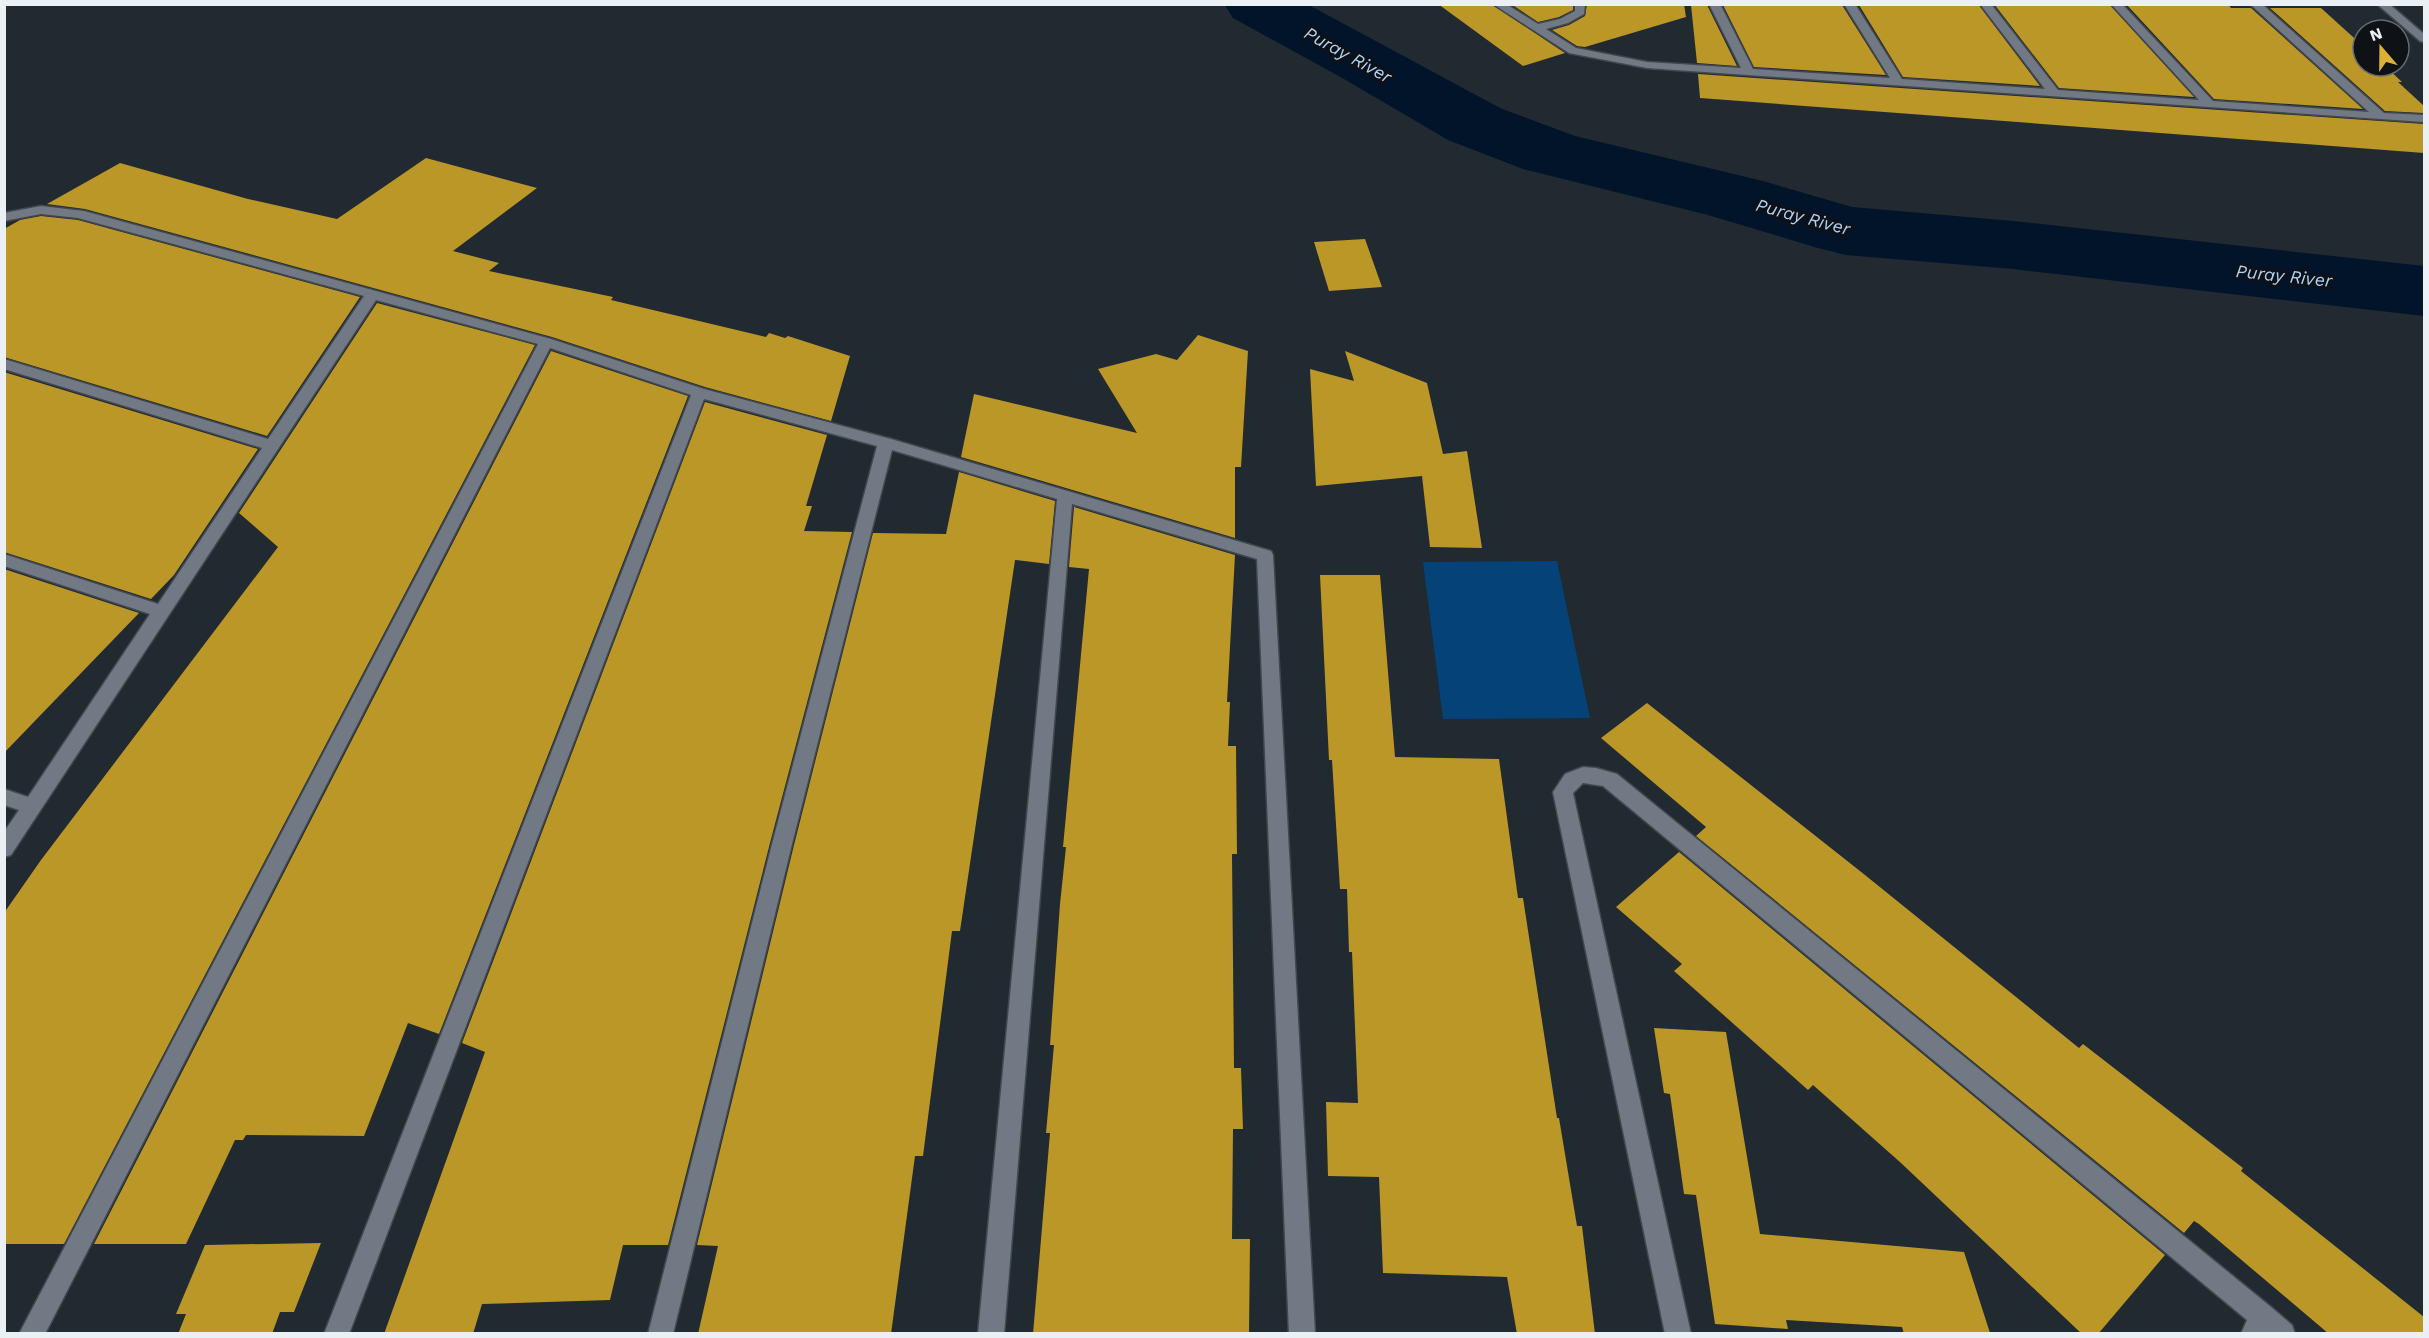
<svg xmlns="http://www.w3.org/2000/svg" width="2429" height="1338" font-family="'Work Sans',sans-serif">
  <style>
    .green { fill: #044278 }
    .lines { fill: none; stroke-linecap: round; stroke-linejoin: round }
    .river { fill: #02142a; fill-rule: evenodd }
    .building { fill: #bb9727 }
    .street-casing { stroke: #41474e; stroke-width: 3 }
    .street { fill: #717984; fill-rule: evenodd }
    .labels { text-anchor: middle; stroke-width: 6; stroke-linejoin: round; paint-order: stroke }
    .far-water-label { font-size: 18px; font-style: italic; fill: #b1d2f8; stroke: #0e1115 }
  </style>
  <rect width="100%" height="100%" fill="#212931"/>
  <path class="green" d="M 1557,561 L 1590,718 L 1443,719 L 1423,562 Z"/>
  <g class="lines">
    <path class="river" d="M 1224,4 L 1307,4 L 1500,108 L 1575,136 L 1763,181 L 1852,207 L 2013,221 L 2424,266 L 2424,316 L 2013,269 L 1846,255 L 1818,248 L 1708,215 L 1523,169 L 1448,140 L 1344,79 L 1233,18 Z"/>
  </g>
  <path class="building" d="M 1438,4 L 1491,4 L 1565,53 L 1523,66 Z
    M 1511,4 L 1573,4 L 1573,10 L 1559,17 L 1538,22 Z
    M 1587,4 L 1684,4 L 1686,17 L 1585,47 L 1577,46 L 1552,30 L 1569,25 L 1585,16 Z
    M 1875,4 L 1978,4 L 2040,86 L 1903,77 L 1859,5 Z
    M 1994,4 L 2109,4 L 2194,97 L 2059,88 Z
    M 2126,4 L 2228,4 L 2231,8 L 2251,8 L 2363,109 L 2214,99 Z
    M 1691,5 L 1707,5 L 1737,66 L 1697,63 Z
    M 1723,5 L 1842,5 L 1886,75 L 1754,67 Z
    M 2270,8 L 2321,8 L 2363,46 L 2363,66 L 2385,66 L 2402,82 L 2398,82 L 2424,106 L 2424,113 L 2385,111 Z
    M 1698,74 L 2424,124 L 2424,153 L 1700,98 Z
    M 426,158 L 537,188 L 453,251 L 499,263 L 489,271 L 613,297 L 611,300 L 766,337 L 769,333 L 785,338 L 788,336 L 850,356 L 831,421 L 705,387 L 552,337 L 85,209 L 47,204 L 120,163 L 248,199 L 337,219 Z
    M 41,216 L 78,220 L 360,297 L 267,436 L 4,357 L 4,229 L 20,220 Z
    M 1365,239 L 1382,287 L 1329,291 L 1314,242 Z
    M 377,303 L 535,345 L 64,1244 L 4,1244 L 4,913 L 41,860 L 278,547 L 239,513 Z
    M 1198,335 L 1248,351 L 1241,467 L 1235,467 L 1235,538 L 961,457 L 974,394 L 1137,433 L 1098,369 L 1156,354 L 1177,360 Z
    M 551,351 L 688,396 L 439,1034 L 408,1023 L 364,1136 L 246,1135 L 243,1140 L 235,1140 L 186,1244 L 94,1244 Z
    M 1345,351 L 1427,383 L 1443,454 L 1467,451 L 1482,548 L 1430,547 L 1422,476 L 1316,486 L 1310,369 L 1354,381 Z
    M 4,372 L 258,449 L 174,575 L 151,599 L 4,552 Z
    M 705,402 L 827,435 L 806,506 L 812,506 L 804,531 L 852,532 L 770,843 L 668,1245 L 623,1245 L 610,1300 L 482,1304 L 473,1334 L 384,1334 L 485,1052 L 462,1043 Z
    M 959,472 L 1055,501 L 1049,564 L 1015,560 L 960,931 L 952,931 L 923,1156 L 915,1156 L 891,1334 L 698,1334 L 718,1246 L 697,1245 L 794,845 L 873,533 L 946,534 Z
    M 1074,507 L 1235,555 L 1227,702 L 1230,702 L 1228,746 L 1236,746 L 1237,854 L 1232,854 L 1234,1068 L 1241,1068 L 1243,1129 L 1233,1129 L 1232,1239 L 1250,1239 L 1249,1334 L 1033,1334 L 1050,1133 L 1046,1133 L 1054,1045 L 1050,1045 L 1060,904 L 1066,847 L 1063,847 L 1089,569 L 1069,567 Z
    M 4,569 L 139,613 L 4,753 Z
    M 1320,575 L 1380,575 L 1395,757 L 1499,759 L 1518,898 L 1523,898 L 1557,1118 L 1559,1118 L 1577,1226 L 1582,1226 L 1595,1334 L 1517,1334 L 1507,1277 L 1383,1273 L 1379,1177 L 1328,1176 L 1326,1102 L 1358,1103 L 1352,952 L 1349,952 L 1347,889 L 1340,889 L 1332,760 L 1329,760 Z
    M 1647,703 L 1865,875 L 2079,1048 L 2083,1044 L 2243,1168 L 2241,1171 L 2424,1317 L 2424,1334 L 2329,1334 L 2199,1224 L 2194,1221 L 2184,1233 L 1696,836 L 1706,827 L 1601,738 Z
    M 1679,852 L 2165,1255 L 2098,1334 L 2082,1334 L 1901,1163 L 1813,1085 L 1808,1090 L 1674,971 L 1682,964 L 1616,907 Z
    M 1654,1028 L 1726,1032 L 1760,1234 L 1964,1252 L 1990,1333 L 1904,1334 L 1902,1327 L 1786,1320 L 1788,1329 L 1715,1324 L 1696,1195 L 1684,1194 L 1670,1094 L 1664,1093 Z
    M 321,1243 L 294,1312 L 280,1312 L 272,1334 L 178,1334 L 186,1314 L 176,1314 L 205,1245 Z"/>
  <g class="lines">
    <defs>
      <path id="street" d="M 1493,4 L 1506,4 L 1538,24 L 1560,19 L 1575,11 L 1575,4 L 1585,4 L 1584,14 L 1568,23 L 1546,29 L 1576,48 L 1647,62 L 1741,68 L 1709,4 L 1720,4 L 1753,69 L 1890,78 L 1844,4 L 1855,4 L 1902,79 L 2045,89 L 1980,4 L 1991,4 L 2058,90 L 2199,100 L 2111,4 L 2122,4 L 2213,101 L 2369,112 L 2250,4 L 2262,4 L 2384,113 L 2424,115 L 2424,122 L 1647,68 L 1569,53 Z
        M 2377,4 L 2389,4 L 2424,34 L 2424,42 L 2420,41 Z
        M 41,206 L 84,211 L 551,339 L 704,389 L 891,439 L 1271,551 L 1273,555 L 1315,1334 L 1289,1334 L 1257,559 L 1072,504 L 1004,1334 L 978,1334 L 1057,499 L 892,450 L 792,844 L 673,1334 L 648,1334 L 772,844 L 877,446 L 704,399 L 349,1334 L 324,1334 L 691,395 L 550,348 L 45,1334 L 19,1334 L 538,344 L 376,300 L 11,855 L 4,857 L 4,832 L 19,810 L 4,805 L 4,789 L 28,797 L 150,614 L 4,566 L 4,554 L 158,604 L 262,448 L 4,369 L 4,359 L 268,439 L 364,296 L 78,218 L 41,214 L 4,221 L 4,213 Z
        M 1583,767 L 1596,768 L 1617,774 L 2271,1307 L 2292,1325 L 2295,1334 L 2241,1334 L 2247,1320 L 1603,786 L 1583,783 L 1573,793 L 1691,1334 L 1665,1334 L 1553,792 L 1565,774 Z"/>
    </defs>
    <use href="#street" class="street-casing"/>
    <use href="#street" class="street"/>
  </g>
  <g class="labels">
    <g class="far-water-label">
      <text transform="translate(1348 55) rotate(29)" y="6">Puray River</text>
      <text transform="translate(1803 217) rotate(15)" y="6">Puray River</text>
      <text transform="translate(2284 276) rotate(6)" y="6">Puray River</text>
    </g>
  </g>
  <rect width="2429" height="1338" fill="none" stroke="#ebf0f5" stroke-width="12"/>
  <g transform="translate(2381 48) rotate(340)"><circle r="28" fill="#0e1115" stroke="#666a6f" stroke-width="1.5"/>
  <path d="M0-4.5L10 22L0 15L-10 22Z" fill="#dcb233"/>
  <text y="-9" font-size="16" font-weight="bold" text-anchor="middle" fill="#ebf0f5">N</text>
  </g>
</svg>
